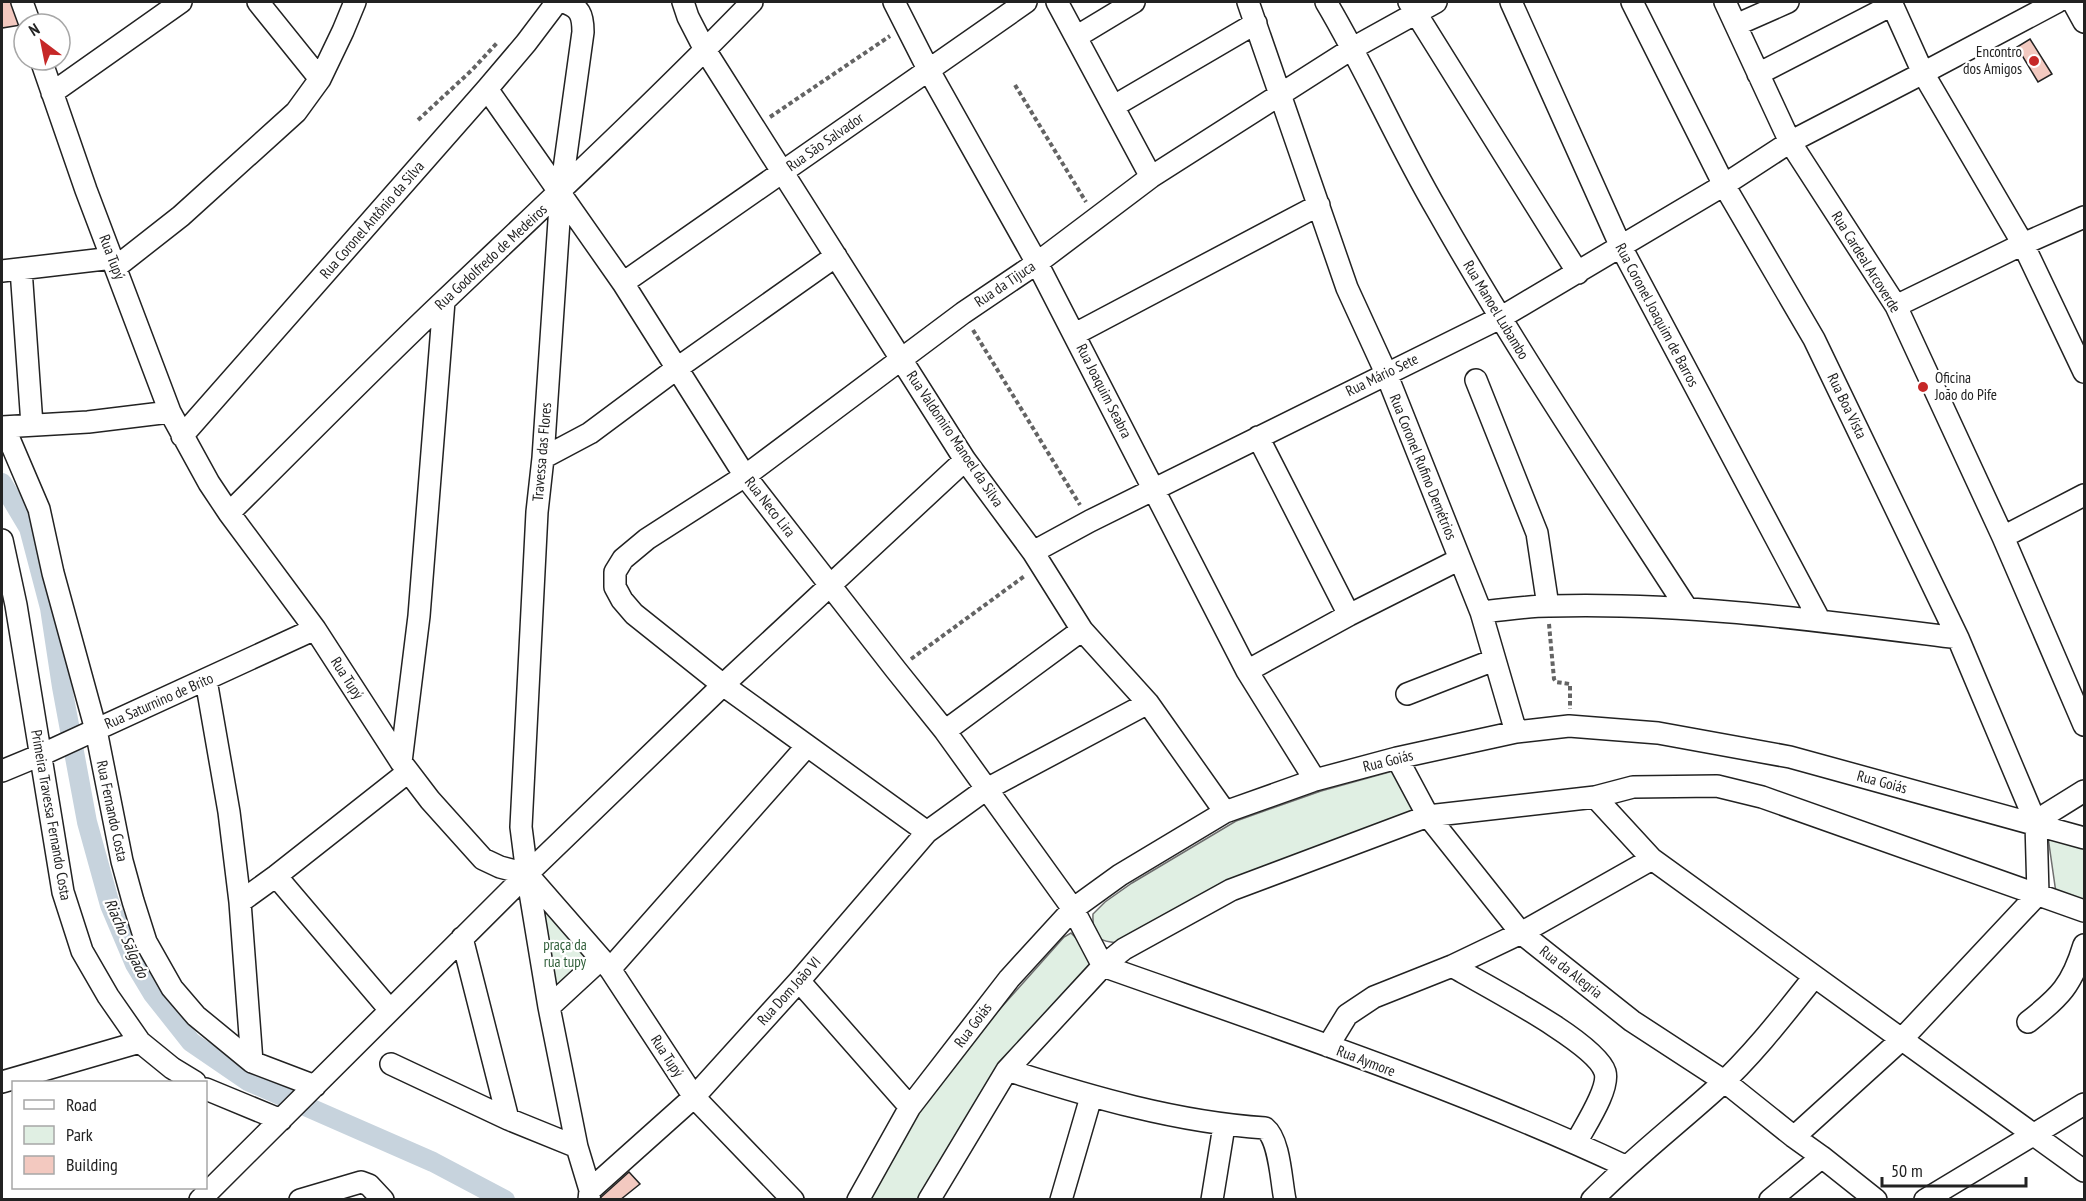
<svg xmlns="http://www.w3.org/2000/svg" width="2086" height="1201" font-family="'PT Sans Narrow',sans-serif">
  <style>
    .green { fill: #e0efe3; stroke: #6f6f6f; stroke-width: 1.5 }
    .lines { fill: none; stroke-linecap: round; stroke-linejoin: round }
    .canal { stroke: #c7d3dd; stroke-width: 20 }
    .building { fill: #f3c9c0; stroke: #222; stroke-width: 1.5 }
    .minor-casing { stroke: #222; stroke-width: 24 }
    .path { stroke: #646464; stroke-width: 4; stroke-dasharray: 4.5 3; stroke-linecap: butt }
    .minor { stroke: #fff; stroke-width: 21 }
    .poi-dot { fill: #c62828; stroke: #fff; stroke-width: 2 }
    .labels { text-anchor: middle; stroke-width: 4.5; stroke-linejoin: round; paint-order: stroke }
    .poi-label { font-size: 15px; fill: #222; stroke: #fff; text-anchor: end }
    .street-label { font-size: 15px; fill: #222; stroke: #fff }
    .park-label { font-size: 15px; fill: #2f5e38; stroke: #fff }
    .water-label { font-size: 16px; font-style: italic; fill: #222; stroke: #fff }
  </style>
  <rect width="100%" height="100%" fill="#fff"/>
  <path class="green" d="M 1393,771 L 1415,805 L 1410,812 L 1120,943 C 1098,942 1092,937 1093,914 L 1105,902 L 1132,883 L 1236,821 L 1321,791 Z
    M 2048,837 L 2084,848 L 2084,903 L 2056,893 Z
    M 527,874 L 601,959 L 549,1007 Z
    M 1071,933 L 1079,941 L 1091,963 L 1088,973 L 921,1199 L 861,1200 L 922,1102 L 957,1057 L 1064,937 Z"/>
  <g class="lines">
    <path class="canal" d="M 2,483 L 29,528 L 50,608 L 62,687 L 87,822 L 110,905 L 135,964 L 153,994 L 191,1042 L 248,1081 L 433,1162 L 505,1200"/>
  </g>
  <path class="building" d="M 2,2 L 12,2 L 21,25 L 2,28 Z
    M 2030,39 L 2052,74 L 2038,82 L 2017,47 Z
    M 629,1172 L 640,1184 L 620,1200 L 599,1199 Z"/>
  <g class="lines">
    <defs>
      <path id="minor" d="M 22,2 L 30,24
        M 258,2 L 320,79
        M 563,2 C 580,7 583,15 583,32 L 561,191 L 543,458 L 537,512 L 521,827 L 527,874 L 549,1007 L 577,1147 L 590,1190 L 589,1200
        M 683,2 L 688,17 L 705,50 L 965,460 L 1033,552 L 1082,630 L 1148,703 L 1225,812
        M 894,2 L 928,69 L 1037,263 L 1247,671 L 1315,780
        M 1057,2 L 1151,177
        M 1248,2 L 1347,288 L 1386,373 L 1481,612 L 1516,732
        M 1326,2 C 1366,69 1397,142 1437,210 C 1514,346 1601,476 1686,607
        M 1409,2 L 1578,273
        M 1511,2 L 1621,247 L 1820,621
        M 1632,2 L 1724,185 L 1814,339 L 1958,638 L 2036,823 L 2038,894 L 1902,1039 L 1794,1137
        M 1725,2 L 1790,142 L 1896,306 L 2003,537 L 2084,725
        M 1891,2 L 1923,73 L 2023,244 L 2084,372
        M 2073,2 L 2084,22
        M 1736,25 L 1788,2
        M 1076,37 L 1134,2
        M 41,60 L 86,190 L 170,412 L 209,483 L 229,513 L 315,629 L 401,762 L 430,800 L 483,859 L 500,867 L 527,874 L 610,969 L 694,1097 L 793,1200
        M 1758,74 L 1892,5
        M 487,89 L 623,283 L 745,476 L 896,670 L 945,731 L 1073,909 L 1103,966
        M 52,93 L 181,2
        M 1114,106 L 1256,23
        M 116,267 L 181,216 L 296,112 L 320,79 L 343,31 L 355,2
        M 21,269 L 32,425
        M 2,271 L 113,258
        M 623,283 L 1026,2
        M 1896,306 L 2023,244 L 2084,217
        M 1075,334 L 1319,205
        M 1476,380 L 1537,533 L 1548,606
        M 2,427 L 88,422 L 170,412
        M 4,427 L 39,509 L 53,573 L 96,730 L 122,861 L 133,901 L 146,942 L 172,988 L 196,1016 L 252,1062 L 315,1086
        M 182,436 L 487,89 L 526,43 L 557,2
        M 1258,437 L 1349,615
        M 543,458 L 590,433 L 676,369 L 836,256
        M 229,513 C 301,442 372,369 446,299 C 549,201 653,104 752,2
        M 2003,537 L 2084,495
        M 2,540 L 16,605 L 63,892 L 82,951 L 108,996 L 140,1042 L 172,1068 L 195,1082
        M 1033,552 L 1090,521 L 1500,318 L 1724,185 L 1790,142 L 1923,73 L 2057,2
        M 1481,612 C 1504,610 1527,606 1549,606 C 1686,602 1822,621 1958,638
        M 1247,671 L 1349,615 L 1460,559
        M 206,680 L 229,812 L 240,902 L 252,1062
        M 1407,694 L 1494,660
        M 945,731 L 1082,630
        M 1397,758 L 1428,816 L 1521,933 L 1632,1021 L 1724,1081 L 1794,1137 L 1822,1157 L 1876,1200
        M 401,762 L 419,616 L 444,301
        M 2,771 L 43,754 L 315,629
        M 1595,797 L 1652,859 L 2084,1171
        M 2036,823 L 2047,814 L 2084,791
        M 927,832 L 723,685 L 634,614 L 622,600 L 615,587 L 615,572 L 623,559 L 647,539 L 745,476 L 963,313 L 1037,263 L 1151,177 L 1353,48 L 1436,2
        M 276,876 L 390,1010
        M 240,902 L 276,876 L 408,772
        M 462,938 L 508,1119
        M 1103,966 C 1278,1028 1456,1087 1625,1166
        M 1452,966 C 1482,984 1596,1042 1605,1072 C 1610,1089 1584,1127 1576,1143
        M 610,969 L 807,746
        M 799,981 L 910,1107
        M 549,1007 L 601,959
        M 2028,1022 C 2060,997 2072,985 2084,945
        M 1328,1046 L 1347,1015 L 1374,997 L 1452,966 L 1521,933 L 1652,859
        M 391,1064 L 508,1119 L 577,1147
        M 1007,1070 C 1091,1097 1176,1122 1265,1128 C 1280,1140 1281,1181 1285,1200
        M 2,1082 L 140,1042
        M 206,1089 L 281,1120
        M 590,1190 L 694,1097 L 799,981 L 927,832 L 985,790 L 1148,703
        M 200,1200 L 527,874 L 723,685 L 965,460
        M 300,1200 L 361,1182 L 369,1185 L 383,1200
        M 858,1200 L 910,1107 L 1009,979 L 1073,909 L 1120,875 L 1225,812 L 1315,780 L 1397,758 L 1516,732 L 1569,726 L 1658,733 L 1790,757 L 2084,838
        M 929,1200 L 1007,1070 L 1103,966 L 1124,949 L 1231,890 L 1428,816 L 1595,797 L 1633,787 L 1717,786 L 1762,797 L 2084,911
        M 1061,1200 L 1091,1097
        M 1212,1200 L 1224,1126
        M 1592,1200 C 1631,1160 1675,1126 1716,1089 C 1753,1055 1783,1016 1814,977
        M 1770,1200 L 1822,1157
        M 1925,1200 L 2084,1104"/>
    </defs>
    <use href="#minor" class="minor-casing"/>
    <path class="path" d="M 1015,85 L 1086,202
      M 770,117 L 890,36
      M 418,120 L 472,70 L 497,43
      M 973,330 L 1080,505
      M 1549,624 L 1554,679 L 1556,682 L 1570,684 L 1570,709
      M 911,659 L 1026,575"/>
    <use href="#minor" class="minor"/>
  </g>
  <g class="poi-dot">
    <circle cx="2034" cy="61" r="6"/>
    <circle cx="1923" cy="387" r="6"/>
  </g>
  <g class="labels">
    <g class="poi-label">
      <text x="2022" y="57">Encontro<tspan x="2022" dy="17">dos Amigos</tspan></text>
      <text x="1935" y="383" text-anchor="start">Oficina<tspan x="1935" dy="17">João do Pife</tspan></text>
    </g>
    <g class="street-label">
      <text transform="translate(825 142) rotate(-35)" y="5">Rua São Salvador</text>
      <text transform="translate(372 220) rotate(-49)" y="5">Rua Coronel Antônio da Silva</text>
      <text transform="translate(112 257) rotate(69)" y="5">Rua Tupý</text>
      <text transform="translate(491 257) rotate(-43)" y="5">Rua Godolfredo de Medeiros</text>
      <text transform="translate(1866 262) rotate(58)" y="5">Rua Cardeal Arcoverde</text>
      <text transform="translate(1005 284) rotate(-34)" y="5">Rua da Tijuca</text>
      <text transform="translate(1496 310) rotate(59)" y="5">Rua Manoel Lubambo</text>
      <text transform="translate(1657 315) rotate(62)" y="5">Rua Coronel Joaquim de Barros</text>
      <text transform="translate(1382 375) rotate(-26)" y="5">Rua Mário Sete</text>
      <text transform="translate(1104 391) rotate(63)" y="5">Rua Joaquim Seabra</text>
      <text transform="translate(1847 406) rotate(64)" y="5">Rua Boa Vista</text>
      <text transform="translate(955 439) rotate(56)" y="5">Rua Valdomiro Manoel da Silva</text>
      <text transform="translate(542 452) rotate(-85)" y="5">Travessa das Flores</text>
      <text transform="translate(1423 467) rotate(68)" y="5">Rua Coronel Rufino Demétrios</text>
      <text transform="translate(770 507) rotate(52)" y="5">Rua Neco Lira</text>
      <text transform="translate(347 678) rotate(57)" y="5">Rua Tupý</text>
      <text transform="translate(159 701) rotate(-24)" y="5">Rua Saturnino de Brito</text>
      <text transform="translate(1388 761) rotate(-14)" y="5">Rua Goiás</text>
      <text transform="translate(1882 782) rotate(15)" y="5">Rua Goiás</text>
      <text transform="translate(112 811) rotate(78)" y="5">Rua Fernando Costa</text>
      <text transform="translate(51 815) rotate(80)" y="5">Primeira Travessa Fernando Costa</text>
      <text transform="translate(1571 972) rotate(38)" y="5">Rua da Alegria</text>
      <text transform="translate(789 991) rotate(-48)" y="5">Rua Dom João VI</text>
      <text transform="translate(973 1025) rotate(-53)" y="5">Rua Goiás</text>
      <text transform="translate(667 1056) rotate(57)" y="5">Rua Tupý</text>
      <text transform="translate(1366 1061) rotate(21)" y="5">Rua Aymore</text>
    </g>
    <g class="park-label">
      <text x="565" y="950">praça da<tspan x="565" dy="17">rua tupy</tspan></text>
    </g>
    <g class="water-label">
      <text transform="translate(127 938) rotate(66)" y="6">Riacho Salgado</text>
    </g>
  </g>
  <rect width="2086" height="1201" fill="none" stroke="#222222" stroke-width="6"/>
  <rect x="12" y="1081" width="195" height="108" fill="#ffffff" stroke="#a7a7a7" stroke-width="1.5"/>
  <rect x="24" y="1100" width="30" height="9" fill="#ffffff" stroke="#a7a7a7" stroke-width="1.5"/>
  <text x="66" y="1111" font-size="18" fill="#222222">Road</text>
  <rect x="24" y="1126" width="30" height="18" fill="#e0efe3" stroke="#a7a7a7" stroke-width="1.5"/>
  <text x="66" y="1141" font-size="18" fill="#222222">Park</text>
  <rect x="24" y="1156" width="30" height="18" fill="#f3c9c0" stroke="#a7a7a7" stroke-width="1.5"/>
  <text x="66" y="1171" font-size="18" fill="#222222">Building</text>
  <g transform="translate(42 42) rotate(328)"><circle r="28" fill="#ffffff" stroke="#a7a7a7" stroke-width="1.5"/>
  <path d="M0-4.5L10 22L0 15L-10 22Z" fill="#c62828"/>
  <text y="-9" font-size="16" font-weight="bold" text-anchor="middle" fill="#222222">N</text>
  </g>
  <path d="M1882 1177v9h144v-9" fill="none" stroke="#222222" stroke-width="3"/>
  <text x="1891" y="1177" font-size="18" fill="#222222" stroke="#ffffff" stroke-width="4.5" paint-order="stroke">50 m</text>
</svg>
